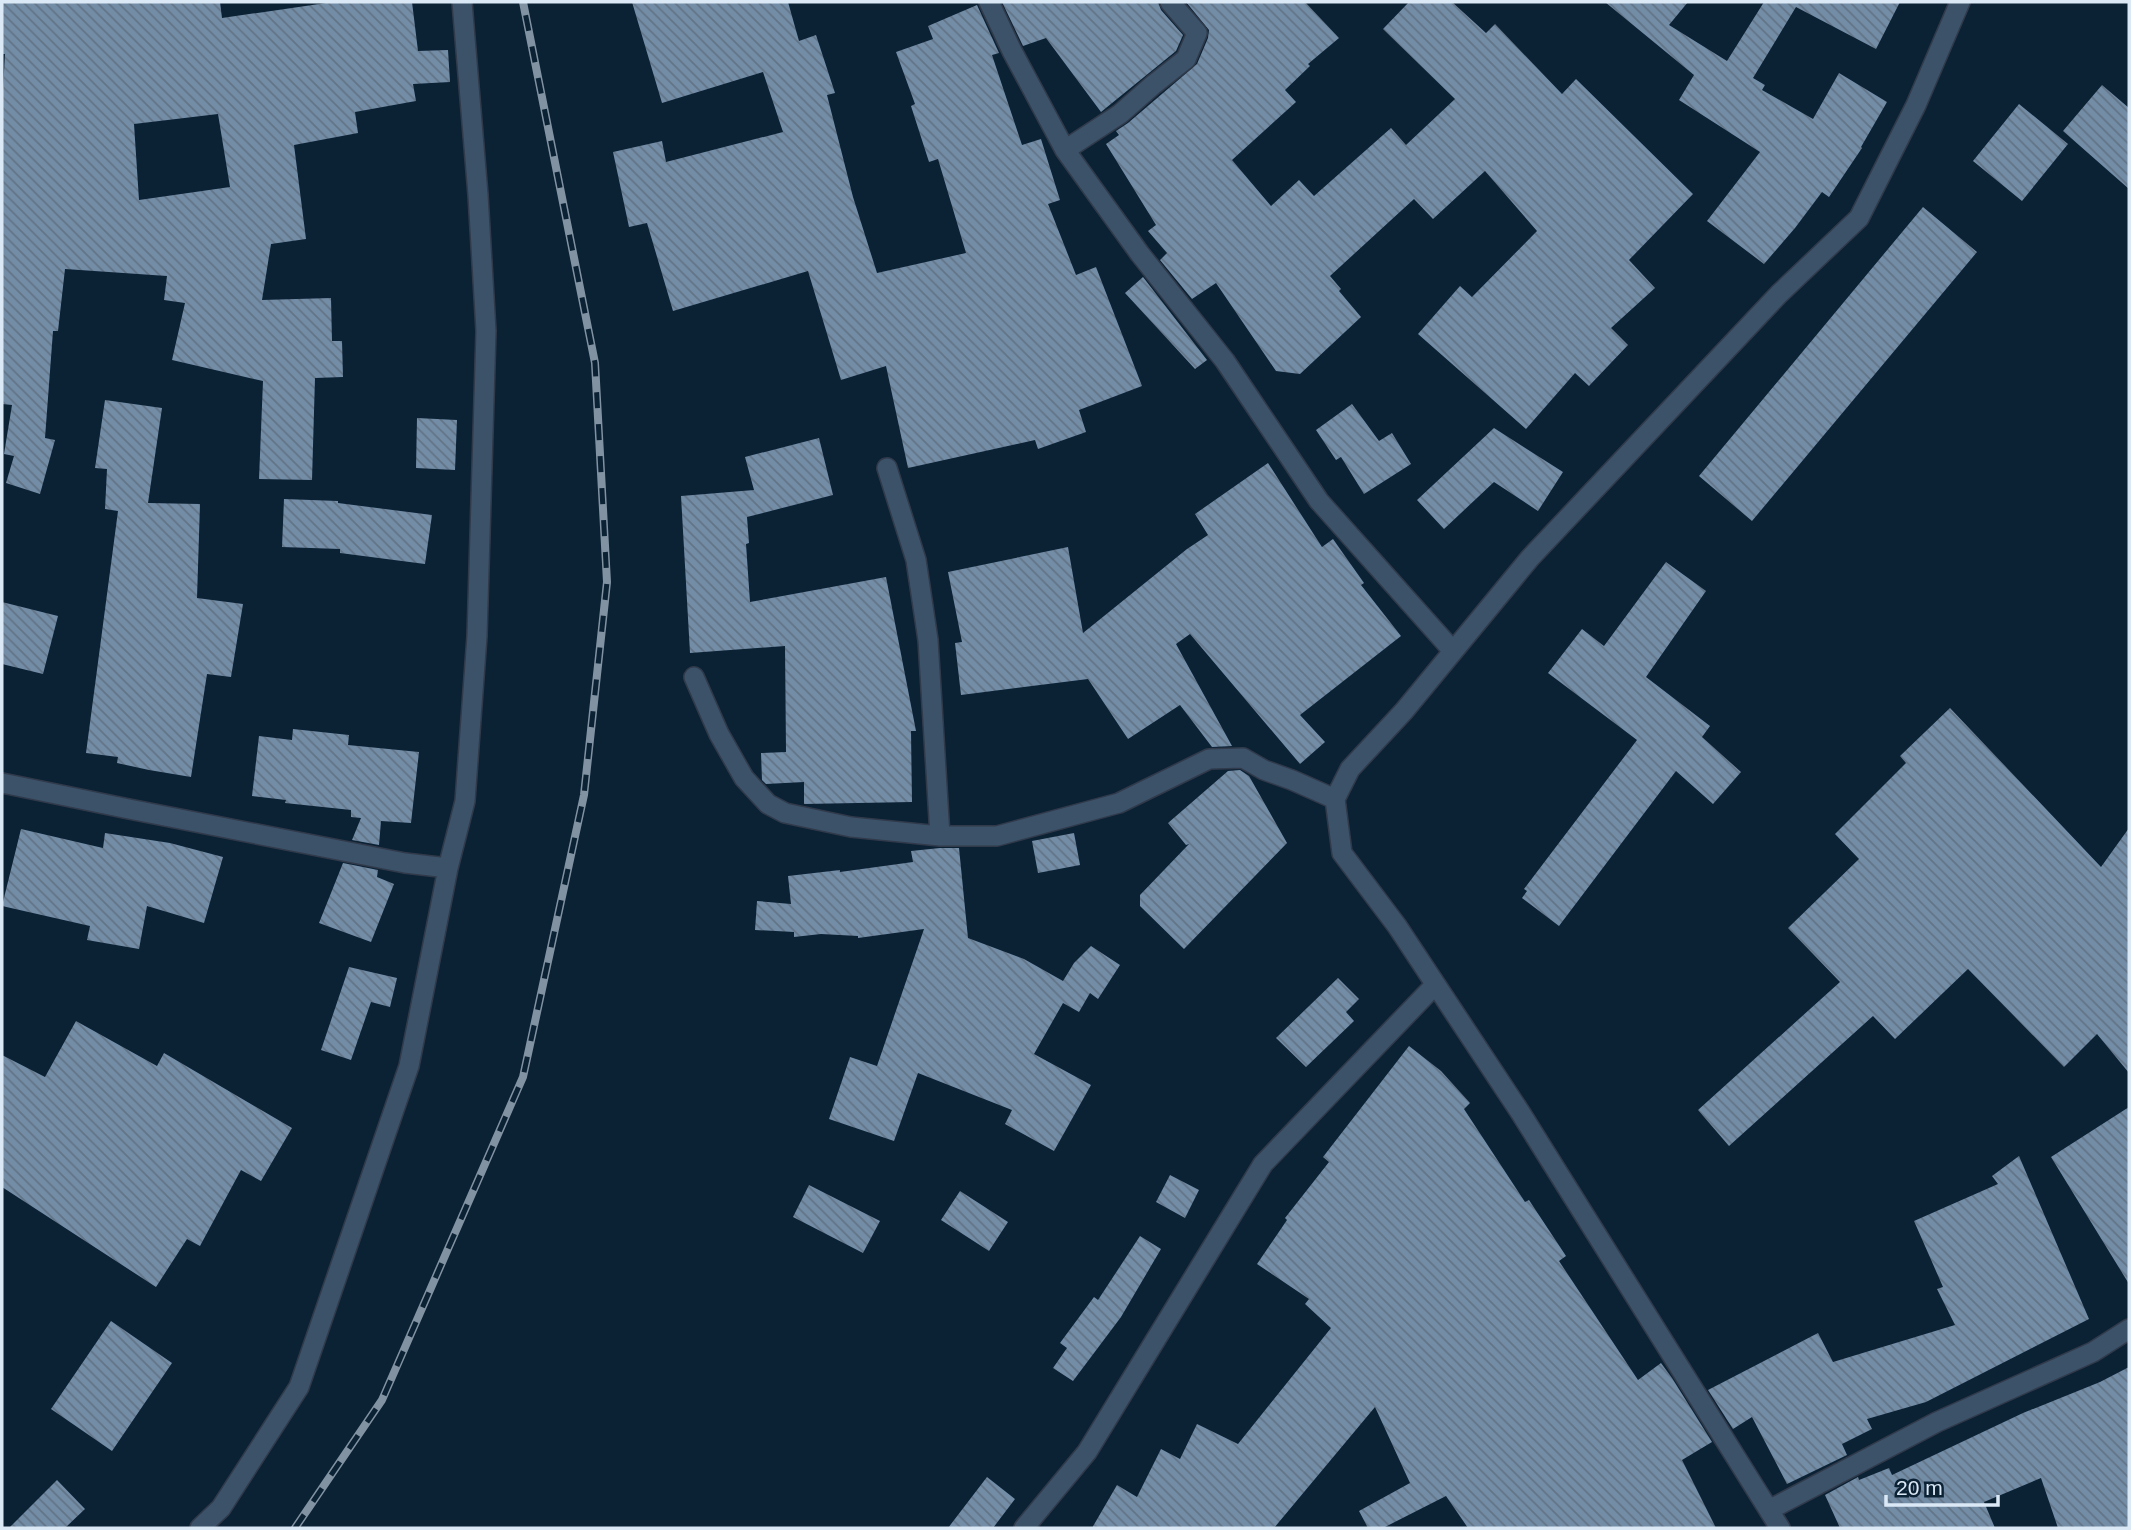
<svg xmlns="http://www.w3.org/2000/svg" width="2131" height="1530" font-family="Helvetica,sans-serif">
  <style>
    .building { fill: url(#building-back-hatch); fill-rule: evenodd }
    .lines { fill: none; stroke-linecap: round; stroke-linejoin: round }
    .minor-casing { stroke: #303a4b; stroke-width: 22 }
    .minor { stroke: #3b5269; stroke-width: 19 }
    .rail-casing { stroke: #8193a2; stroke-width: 8 }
    .rail { stroke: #0b2134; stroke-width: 5; stroke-dasharray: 16; stroke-linecap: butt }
  </style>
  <defs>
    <pattern id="building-back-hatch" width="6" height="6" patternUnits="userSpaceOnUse" patternTransform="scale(1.75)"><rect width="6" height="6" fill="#748da6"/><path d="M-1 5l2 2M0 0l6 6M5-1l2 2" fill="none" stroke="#627486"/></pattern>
  </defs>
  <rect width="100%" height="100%" fill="#0b2134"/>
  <path class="building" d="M 2,2 L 220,2 L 222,18 L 333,2 L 412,2 L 418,51 L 448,50 L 450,82 L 413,84 L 416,101 L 355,112 L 358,133 L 294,145 L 306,239 L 271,244 L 262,300 L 331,298 L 332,341 L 342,341 L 343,377 L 315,378 L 312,480 L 259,479 L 263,381 L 172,360 L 185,303 L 164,300 L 167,276 L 65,269 L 58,331 L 53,331 L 45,438 L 55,440 L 40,494 L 6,483 L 14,456 L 4,454 L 12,405 L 2,404 L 2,108 L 5,54 L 2,54 ZM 218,114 L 230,187 L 139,200 L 134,124 Z
    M 632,2 L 788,2 L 799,41 L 816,35 L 835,93 L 827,95 L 853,197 L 877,273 L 966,253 L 938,159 L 929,162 L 911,106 L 915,104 L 896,52 L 933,39 L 928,26 L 977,5 L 999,53 L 992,55 L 1022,145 L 1041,139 L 1060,200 L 1048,204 L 1076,275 L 1096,267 L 1142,386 L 1079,410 L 1086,432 L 1038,449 L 1035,440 L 908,468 L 886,366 L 841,380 L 808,271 L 673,311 L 647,223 L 629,227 L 613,152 L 662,141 L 666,162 L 783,132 L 763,72 L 662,103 Z
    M 1002,2 L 1158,2 L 1161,10 L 1183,35 L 1176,51 L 1101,112 L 1046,38 L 1023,46 Z
    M 1186,2 L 1305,2 L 1339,38 L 1308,64 L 1310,66 L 1285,90 L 1296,102 L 1232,160 L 1271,206 L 1299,180 L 1314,196 L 1391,128 L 1406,145 L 1455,99 L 1383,29 L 1409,2 L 1452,2 L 1486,33 L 1495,24 L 1562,94 L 1576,79 L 1693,194 L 1629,260 L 1655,288 L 1611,328 L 1628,345 L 1589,386 L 1575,373 L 1526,429 L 1418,334 L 1460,286 L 1472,297 L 1537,231 L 1485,171 L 1433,219 L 1414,199 L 1330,276 L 1341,289 L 1339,291 L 1361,317 L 1300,374 L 1276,371 L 1216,283 L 1192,299 L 1160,260 L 1167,253 L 1148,231 L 1156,225 L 1106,144 L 1119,135 L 1116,131 L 1128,123 L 1197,64 L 1208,38 L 1209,30 Z
    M 1605,2 L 1688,2 L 1669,25 L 1727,61 L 1764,2 L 1900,2 L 1876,49 L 1796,7 L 1753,78 L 1765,85 L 1762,90 L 1813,119 L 1839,73 L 1887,102 L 1861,147 L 1862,148 L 1829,197 L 1822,192 L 1795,228 L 1764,264 L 1707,221 L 1760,152 L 1679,100 L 1694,75 Z
    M 2102,85 L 2129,108 L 2129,189 L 2063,131 Z
    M 2019,104 L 2068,144 L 2022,201 L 1973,161 Z
    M 1923,207 L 1977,252 L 1752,521 L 1699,476 Z
    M 1143,277 L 1207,360 L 1195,369 L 1125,293 Z
    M 105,400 L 162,408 L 148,503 L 200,504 L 197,598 L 243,604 L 231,677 L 207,674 L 191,777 L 149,770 L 117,763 L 118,757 L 86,753 L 118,511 L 105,509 L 107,469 L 95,468 Z
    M 1352,404 L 1379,441 L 1392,433 L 1411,464 L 1364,494 L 1341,457 L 1336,460 L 1316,430 Z
    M 417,418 L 457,420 L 455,470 L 416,468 Z
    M 1494,428 L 1563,472 L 1538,511 L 1494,482 L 1444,529 L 1417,500 Z
    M 819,438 L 833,495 L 747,517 L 749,543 L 746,544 L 750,602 L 886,577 L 916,731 L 911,731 L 912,802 L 804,804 L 804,782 L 766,784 L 762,780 L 761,753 L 786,752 L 785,646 L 690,653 L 681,496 L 754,490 L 745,457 Z
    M 1268,463 L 1322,547 L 1333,539 L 1364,583 L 1361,585 L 1401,636 L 1300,715 L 1325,742 L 1300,764 L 1190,634 L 1176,644 L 1232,746 L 1212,747 L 1180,705 L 1128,739 L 1088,679 L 961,695 L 955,643 L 962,642 L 948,572 L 1068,547 L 1083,633 L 1187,549 L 1208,535 L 1195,514 Z
    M 284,499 L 338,501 L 338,503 L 432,515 L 425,564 L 340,553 L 340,549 L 282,547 Z
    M 1666,562 L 1706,591 L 1646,677 L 1710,726 L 1702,737 L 1741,772 L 1713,804 L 1676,771 L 1559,926 L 1522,898 L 1527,891 L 1524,889 L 1637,740 L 1548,673 L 1582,629 L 1604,646 Z
    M 2,602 L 58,616 L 43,674 L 2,664 Z
    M 1950,708 L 2101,867 L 2129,828 L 2129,1073 L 2097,1034 L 2064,1067 L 1968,969 L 1895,1039 L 1873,1016 L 1729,1146 L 1698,1110 L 1840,982 L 1788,928 L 1859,859 L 1835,834 L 1906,763 L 1900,756 Z
    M 293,729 L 349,735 L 348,745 L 419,752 L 411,823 L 381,821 L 379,845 L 352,840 L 361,818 L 351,817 L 351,810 L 285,803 L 286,800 L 252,796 L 259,736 L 292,740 Z
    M 1240,770 L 1249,776 L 1287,843 L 1184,949 L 1140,906 L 1140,895 L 1189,844 L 1186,845 L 1168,823 L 1228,771 Z
    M 21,829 L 103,848 L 105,833 L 170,843 L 223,857 L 204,923 L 147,906 L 139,949 L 87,940 L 90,926 L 2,906 Z
    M 1074,833 L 1080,865 L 1038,873 L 1032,841 Z
    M 940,848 L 959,848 L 968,938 L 1024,959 L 1063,981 L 1074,963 L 1091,946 L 1120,965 L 1098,999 L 1090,993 L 1079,1012 L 1063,1003 L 1034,1054 L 1091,1085 L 1054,1151 L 1005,1124 L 1012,1110 L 918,1073 L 894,1141 L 829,1119 L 850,1057 L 877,1066 L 924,929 L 858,938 L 858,936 L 821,934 L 794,937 L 794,932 L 755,930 L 757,901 L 791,904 L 788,876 L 840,870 L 840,872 L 913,862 L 911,851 Z
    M 343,863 L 378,870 L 377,877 L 394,884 L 371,942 L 319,923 Z
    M 349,967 L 397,978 L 390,1007 L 371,1002 L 351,1060 L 321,1050 Z
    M 1338,978 L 1359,999 L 1346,1012 L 1354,1021 L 1306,1067 L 1276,1038 Z
    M 76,1021 L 157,1066 L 164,1053 L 292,1128 L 261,1181 L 241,1170 L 200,1246 L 187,1239 L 156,1287 L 2,1187 L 2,1055 L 45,1077 Z
    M 1409,1046 L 1441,1071 L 1470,1103 L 1464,1109 L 1525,1202 L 1529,1200 L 1566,1256 L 1559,1261 L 1638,1380 L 1661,1363 L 1672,1378 L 1712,1442 L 1682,1460 L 1716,1528 L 1468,1528 L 1446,1496 L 1383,1528 L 1368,1528 L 1359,1511 L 1410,1483 L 1375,1407 L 1274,1528 L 1092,1528 L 1117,1485 L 1137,1497 L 1161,1449 L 1180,1459 L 1197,1424 L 1238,1444 L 1331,1328 L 1305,1304 L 1309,1299 L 1257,1264 L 1287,1220 L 1285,1218 L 1329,1162 L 1323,1157 Z
    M 2129,1107 L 2129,1284 L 2051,1157 Z
    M 2019,1156 L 2089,1319 L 1926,1402 L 1867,1419 L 1872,1429 L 1842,1444 L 1847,1455 L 1787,1484 L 1752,1417 L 1733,1429 L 1708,1390 L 1818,1333 L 1833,1362 L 1955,1325 L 1937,1289 L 1943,1287 L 1914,1221 L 1998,1184 L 1992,1176 Z
    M 1170,1175 L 1199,1190 L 1185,1218 L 1156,1202 Z
    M 809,1185 L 880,1221 L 863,1253 L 793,1217 Z
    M 960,1191 L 1008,1222 L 989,1251 L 941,1220 Z
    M 1140,1236 L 1161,1249 L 1121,1317 L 1073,1381 L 1053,1368 L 1067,1348 L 1060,1343 L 1094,1297 L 1098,1300 Z
    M 111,1321 L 172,1363 L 112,1451 L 51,1409 Z
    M 2129,1367 L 2129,1528 L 2058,1528 L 2041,1478 L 1984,1502 L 1995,1528 L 1840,1528 L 1825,1495 L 1858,1477 L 1859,1480 L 1889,1468 L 1892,1475 L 2023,1413 L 2100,1382 Z
    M 987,1477 L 1015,1499 L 993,1528 L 948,1528 Z
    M 57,1480 L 85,1509 L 65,1528 L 9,1528 Z"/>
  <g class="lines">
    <defs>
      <path id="minor" d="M 989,2 L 1012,51 L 1065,150 L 1140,254 L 1225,361 L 1319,501 L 1453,651
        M 1065,150 L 1120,114 L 1153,85 L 1186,59 L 1197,33 L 1170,2
        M 887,468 L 916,560 L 928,640 L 940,836
        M 694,677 L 719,734 L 744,778 L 768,804 L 785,813 L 851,827 L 940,836 L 997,836 L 1119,803 L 1209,759 L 1243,758 L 1264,770 L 1292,780 L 1335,799
        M 2,783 L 129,809 L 405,863 L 448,868
        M 1769,1510 L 1937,1422 L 2093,1352 L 2129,1329
        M 200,1528 L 221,1508 L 299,1387 L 409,1066 L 448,868 L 465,801 L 477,636 L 486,331 L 478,195 L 462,2
        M 1024,1528 L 1087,1452 L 1263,1164 L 1435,985
        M 1780,1528 L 1520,1112 L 1397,926 L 1342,853 L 1335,799 L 1350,769 L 1404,711 L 1530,558 L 1779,294 L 1859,218 L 1916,105 L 1960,2"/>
    </defs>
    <use href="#minor" class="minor-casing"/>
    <use href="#minor" class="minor"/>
    <defs>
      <path id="rail" d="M 295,1528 L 382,1400 L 523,1077 L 584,795 L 607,582 L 595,363 L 523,2"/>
    </defs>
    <use href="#rail" class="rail-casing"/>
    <use href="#rail" class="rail"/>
  </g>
  <rect width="2131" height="1530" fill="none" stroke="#dbe9f6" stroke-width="7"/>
  <path d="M1886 1495v10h112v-10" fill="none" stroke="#dbe9f6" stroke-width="3.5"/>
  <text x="1896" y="1495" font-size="21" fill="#dbe9f6" stroke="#0b2134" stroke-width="5" paint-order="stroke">20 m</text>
</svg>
